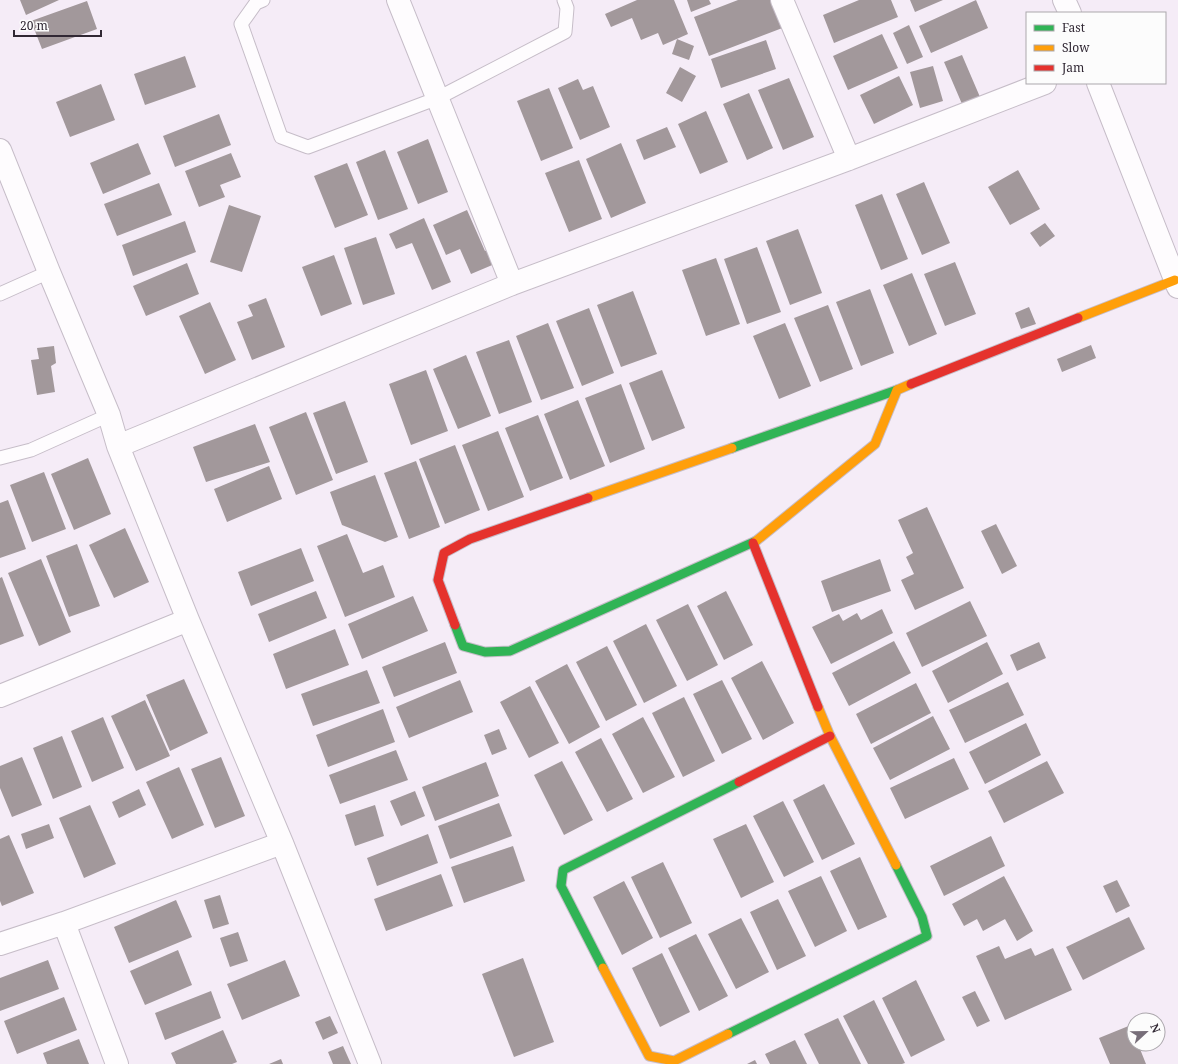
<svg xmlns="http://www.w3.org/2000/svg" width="1178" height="1064" font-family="'Noto Serif',serif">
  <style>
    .building { fill: #a2989b }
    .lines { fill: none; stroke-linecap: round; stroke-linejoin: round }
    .lane-casing { stroke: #c6bdc8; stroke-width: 15 }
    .street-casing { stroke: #c6bdc8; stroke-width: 24 }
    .fast-casing { stroke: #c6bdc8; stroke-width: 11 }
    .slow-casing { stroke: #c6bdc8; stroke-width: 11 }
    .jam-casing { stroke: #c6bdc8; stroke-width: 11 }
    .lane { stroke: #fefcfe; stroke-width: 13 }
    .street { stroke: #fefcfe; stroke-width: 22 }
    .fast { stroke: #30b455; stroke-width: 9 }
    .slow { stroke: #ff9f0a; stroke-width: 9 }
    .jam { stroke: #e5322d; stroke-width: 9 }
  </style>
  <rect width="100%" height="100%" fill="#f5ecf7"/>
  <path class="building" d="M 20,0 L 59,0 L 26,15 Z
    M 637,0 L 674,0 L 688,34 L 663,45 L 658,33 L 641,40 L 632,18 L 611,27 L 605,14 Z
    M 687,0 L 709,0 L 711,4 L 691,12 Z
    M 738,0 L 775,0 L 785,27 L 709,56 L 694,17 Z
    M 859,0 L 891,0 L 898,17 L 834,43 L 823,15 Z
    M 910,0 L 943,0 L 915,12 Z
    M 976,0 L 988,28 L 931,53 L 919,26 Z
    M 87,1 L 97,29 L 42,49 L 31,21 Z
    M 909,25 L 923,57 L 907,64 L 893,33 Z
    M 882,34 L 898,68 L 848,90 L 833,56 Z
    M 677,39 L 694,46 L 689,60 L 672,54 Z
    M 766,40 L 776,69 L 721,88 L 711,59 Z
    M 962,55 L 980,97 L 962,104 L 944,62 Z
    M 185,56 L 196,87 L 145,105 L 134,74 Z
    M 933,66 L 943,101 L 920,108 L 910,72 Z
    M 680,67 L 696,76 L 682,102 L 666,93 Z
    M 899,76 L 913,105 L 874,124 L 860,95 Z
    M 789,78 L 814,137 L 783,150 L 758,90 Z
    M 578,79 L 583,90 L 593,86 L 610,127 L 580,140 L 558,88 Z
    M 101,84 L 115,120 L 70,137 L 56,102 Z
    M 549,88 L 573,148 L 541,161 L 517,101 Z
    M 749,93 L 773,148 L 747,160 L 723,104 Z
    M 706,111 L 728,162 L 700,174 L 678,124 Z
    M 219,114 L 231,145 L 175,167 L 163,136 Z
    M 667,127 L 676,147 L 644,160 L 636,140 Z
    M 428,139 L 448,192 L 418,204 L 397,152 Z
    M 138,143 L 151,174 L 103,194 L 90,163 Z
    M 621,143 L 646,203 L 611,218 L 586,159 Z
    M 385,150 L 408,209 L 378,220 L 356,162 Z
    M 231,153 L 241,177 L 220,185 L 225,197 L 199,207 L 185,171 Z
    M 579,160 L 602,219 L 569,232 L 545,173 Z
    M 347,163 L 368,215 L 335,228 L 314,176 Z
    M 1018,170 L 1040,209 L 1010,225 L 988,187 Z
    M 924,182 L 950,243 L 922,255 L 896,194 Z
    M 159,183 L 172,215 L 117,236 L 104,204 Z
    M 882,194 L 908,259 L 881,270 L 855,205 Z
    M 229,205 L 261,216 L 242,272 L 210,262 Z
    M 467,210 L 485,251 L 491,248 L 497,263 L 471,274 L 460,249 L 446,255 L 433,225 Z
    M 424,218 L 451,282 L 432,290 L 412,243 L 396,249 L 389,234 Z
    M 185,221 L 196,252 L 133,276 L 122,245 Z
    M 1045,223 L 1055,236 L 1040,247 L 1030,233 Z
    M 798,229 L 822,293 L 790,305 L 766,241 Z
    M 376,237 L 395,294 L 363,305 L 344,248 Z
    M 757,247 L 781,312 L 747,324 L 724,259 Z
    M 334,255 L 352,304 L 321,316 L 302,267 Z
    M 716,258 L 740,324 L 706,336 L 682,270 Z
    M 955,262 L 976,314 L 945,326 L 924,274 Z
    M 187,263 L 199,294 L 146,316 L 133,286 Z
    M 912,273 L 937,334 L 909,346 L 883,285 Z
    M 870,289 L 894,353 L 861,366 L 836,302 Z
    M 633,291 L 657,354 L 621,367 L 597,305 Z
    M 266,298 L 285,347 L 252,360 L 237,322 L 253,316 L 248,305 Z
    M 210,302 L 236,360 L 205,374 L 179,316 Z
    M 828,305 L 853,369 L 820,382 L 794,318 Z
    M 1029,307 L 1036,324 L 1021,329 L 1015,313 Z
    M 589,308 L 614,373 L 582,386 L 556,321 Z
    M 548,323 L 574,388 L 541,400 L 516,336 Z
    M 785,323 L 811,386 L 779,399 L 753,336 Z
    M 509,340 L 532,402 L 499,414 L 476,352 Z
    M 1091,345 L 1096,358 L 1062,372 L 1057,359 Z
    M 54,346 L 56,363 L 51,366 L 55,392 L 37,395 L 31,360 L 39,359 L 37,348 Z
    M 466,355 L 491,416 L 458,429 L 433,369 Z
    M 426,370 L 448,431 L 411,445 L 389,384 Z
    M 662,370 L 685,428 L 652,441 L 629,383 Z
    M 621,384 L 645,449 L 610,463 L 585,398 Z
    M 578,400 L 605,466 L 570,480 L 544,414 Z
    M 345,401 L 368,462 L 336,474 L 313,413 Z
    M 306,412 L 333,480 L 296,495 L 269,427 Z
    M 538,415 L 563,478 L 530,491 L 505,428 Z
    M 255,424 L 270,462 L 206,482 L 193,447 Z
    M 498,431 L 524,497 L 488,511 L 462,445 Z
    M 455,445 L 480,510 L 445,524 L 419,459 Z
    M 88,458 L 111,514 L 74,530 L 51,474 Z
    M 416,461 L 440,527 L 409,539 L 384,473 Z
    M 269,466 L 282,499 L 227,522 L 214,489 Z
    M 44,472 L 66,529 L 32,542 L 10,485 Z
    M 375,475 L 398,537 L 385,542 L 342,525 L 330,492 Z
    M 8,500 L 26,549 L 0,558 L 0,503 Z
    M 927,507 L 964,588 L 915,610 L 901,580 L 914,574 L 906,557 L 913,553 L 898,520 Z
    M 996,524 L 1017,566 L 1002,574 L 981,531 Z
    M 125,528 L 149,582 L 114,598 L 89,545 Z
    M 347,534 L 363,573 L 383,565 L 395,597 L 345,617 L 317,546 Z
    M 77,544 L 100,606 L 69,617 L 46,556 Z
    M 301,548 L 314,581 L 251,606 L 238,572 Z
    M 41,559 L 71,632 L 39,646 L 8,573 Z
    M 880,559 L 891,591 L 832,612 L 821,581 Z
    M 2,577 L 24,636 L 0,645 L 0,578 Z
    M 316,591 L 327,618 L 269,642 L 258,614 Z
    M 726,591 L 753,645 L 724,660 L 697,606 Z
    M 413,596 L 428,631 L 362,659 L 348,624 Z
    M 970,601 L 987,636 L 922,667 L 906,633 Z
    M 688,604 L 718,665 L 687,681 L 656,620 Z
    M 882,609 L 893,633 L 831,664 L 812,627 L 839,614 L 843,621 L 857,613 L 861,620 Z
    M 646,624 L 677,686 L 644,703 L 613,641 Z
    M 335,629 L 349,665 L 286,689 L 273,654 Z
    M 894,641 L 911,673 L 849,706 L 832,673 Z
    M 445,642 L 457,673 L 394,697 L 382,667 Z
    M 987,642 L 1003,674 L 948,703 L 932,671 Z
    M 1039,642 L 1046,658 L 1017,671 L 1010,655 Z
    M 607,646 L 637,705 L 606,721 L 576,662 Z
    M 762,661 L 794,723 L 763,740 L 731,678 Z
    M 567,664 L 600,727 L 569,744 L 535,681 Z
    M 367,670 L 380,703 L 313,726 L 301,694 Z
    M 184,679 L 208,733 L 170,751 L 146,695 Z
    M 460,680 L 473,712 L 409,738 L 396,707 Z
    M 722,680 L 752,739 L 722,754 L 693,694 Z
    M 1008,682 L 1024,715 L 965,743 L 949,710 Z
    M 916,683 L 931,713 L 871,744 L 856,714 Z
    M 530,686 L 559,743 L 529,758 L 500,702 Z
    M 684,697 L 715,761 L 683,777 L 652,713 Z
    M 145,700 L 170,756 L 136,771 L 111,716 Z
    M 383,709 L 395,742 L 328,767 L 316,735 Z
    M 933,716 L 950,749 L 890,780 L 873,748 Z
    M 103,717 L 124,768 L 92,782 L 71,731 Z
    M 643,717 L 675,777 L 643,793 L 612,734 Z
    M 1026,723 L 1041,755 L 985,784 L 969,752 Z
    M 499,729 L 507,749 L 492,755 L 484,735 Z
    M 62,736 L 82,787 L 53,799 L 33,748 Z
    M 601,738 L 633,799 L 607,812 L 575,752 Z
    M 396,750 L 408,780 L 340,804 L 329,775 Z
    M 22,757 L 42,805 L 12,817 L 0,788 L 0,766 Z
    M 221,757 L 245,816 L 215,828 L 191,769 Z
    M 954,758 L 969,789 L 905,819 L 890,788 Z
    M 562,761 L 593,820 L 564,835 L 534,775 Z
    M 1047,761 L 1064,793 L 1004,823 L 988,791 Z
    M 486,762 L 499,796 L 435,821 L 422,787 Z
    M 179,767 L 204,825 L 172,839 L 146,782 Z
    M 824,784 L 855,844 L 822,860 L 793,800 Z
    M 139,789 L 146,805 L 119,818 L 112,802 Z
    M 415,791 L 425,816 L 401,826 L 390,801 Z
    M 783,801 L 814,862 L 784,877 L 753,816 Z
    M 499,803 L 512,836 L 450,859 L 438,826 Z
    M 90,805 L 116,864 L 84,878 L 59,818 Z
    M 375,805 L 384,836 L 355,846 L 345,815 Z
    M 49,824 L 54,838 L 26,849 L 21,834 Z
    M 746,824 L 774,882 L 741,898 L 713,839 Z
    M 428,834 L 438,863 L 377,886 L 367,858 Z
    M 9,835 L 34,893 L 2,906 L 0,901 L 0,839 Z
    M 991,836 L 1005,866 L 944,896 L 930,866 Z
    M 513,846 L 525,881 L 464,903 L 451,867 Z
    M 860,857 L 887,917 L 858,930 L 830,871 Z
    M 663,862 L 692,923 L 660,938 L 631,877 Z
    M 441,874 L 453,906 L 386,931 L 374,899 Z
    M 821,876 L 847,931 L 815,947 L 788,891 Z
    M 1004,876 L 1033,931 L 1017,941 L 1005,919 L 983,931 L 977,919 L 964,926 L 952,904 Z
    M 1117,880 L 1130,906 L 1116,913 L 1103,886 Z
    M 624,881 L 653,938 L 622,955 L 593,897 Z
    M 220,895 L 229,924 L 213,929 L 204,900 Z
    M 778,899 L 806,956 L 777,970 L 750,912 Z
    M 176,900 L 192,937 L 129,963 L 114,927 Z
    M 1129,917 L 1145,949 L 1083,980 L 1066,947 Z
    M 741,918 L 769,972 L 736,989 L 708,934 Z
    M 238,932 L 248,961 L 230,967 L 220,938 Z
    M 696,934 L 728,996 L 699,1011 L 668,948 Z
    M 999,946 L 1005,959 L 1031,948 L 1035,956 L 1053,948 L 1072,990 L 1005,1020 L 976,956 Z
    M 178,950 L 192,985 L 145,1005 L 130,971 Z
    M 662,953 L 690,1012 L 660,1027 L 632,968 Z
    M 523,958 L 554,1042 L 514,1057 L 482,974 Z
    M 48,960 L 59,989 L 0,1011 L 0,978 Z
    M 285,960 L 300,996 L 242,1020 L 227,984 Z
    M 916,980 L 945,1040 L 911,1057 L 882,998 Z
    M 211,991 L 221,1018 L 165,1040 L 155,1013 Z
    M 975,991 L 990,1021 L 977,1027 L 962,997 Z
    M 64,997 L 77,1030 L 17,1054 L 4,1021 Z
    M 874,1000 L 905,1063 L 902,1064 L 868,1064 L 843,1016 Z
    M 330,1016 L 338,1033 L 323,1040 L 315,1022 Z
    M 838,1018 L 861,1064 L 819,1064 L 804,1034 Z
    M 1131,1025 L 1134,1033 L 1134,1044 L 1138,1044 L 1146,1064 L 1110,1064 L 1099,1038 Z
    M 223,1030 L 237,1062 L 232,1064 L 176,1064 L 171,1053 Z
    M 79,1039 L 89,1064 L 47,1064 L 43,1053 Z
    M 795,1040 L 807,1064 L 770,1064 L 765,1054 Z
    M 343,1046 L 351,1064 L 333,1064 L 328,1052 Z
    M 281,1059 L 283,1064 L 269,1064 Z
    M 755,1060 L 757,1064 L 747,1064 Z"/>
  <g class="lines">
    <defs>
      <path id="lane" d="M 263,0 L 256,3 L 241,24 L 281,137 L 308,147 L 438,98 L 565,32 L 567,8 L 564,0
        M 0,294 L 49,272
        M 0,458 L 31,450 L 109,415"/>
      <path id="street" d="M 398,0 L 512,284
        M 782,0 L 849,159
        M 1064,0 L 1070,13
        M 1098,83 L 1178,287
        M 0,150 L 49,272 L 109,415 L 118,446 L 188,620 L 282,843 L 370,1064
        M 118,446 L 512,284 L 849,159 L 1045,83
        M 0,696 L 188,620
        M 64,923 L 117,1064
        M 0,944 L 64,923 L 282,843"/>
      <path id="fast" d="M 732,448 L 897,390
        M 455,625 L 463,646 L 485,652 L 510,651 L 756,541
        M 603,968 L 561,886 L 563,870 L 739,782
        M 728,1034 L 927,936 L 922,917 L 896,865"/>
      <path id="slow" d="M 1078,318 L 1175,280
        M 588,498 L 732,448
        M 756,541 L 875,444 L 897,390 L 911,384
        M 818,707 L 830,736 L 896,865
        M 603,968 L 649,1056 L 674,1061 L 728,1034"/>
      <path id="jam" d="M 911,384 L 1078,318
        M 753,543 L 818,707
        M 455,625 L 438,580 L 444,553 L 470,539 L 588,498
        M 739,782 L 830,736"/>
    </defs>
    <use href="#lane" class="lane-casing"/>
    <use href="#street" class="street-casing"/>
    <use href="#fast" class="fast-casing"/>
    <use href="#slow" class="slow-casing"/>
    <use href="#jam" class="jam-casing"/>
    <use href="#lane" class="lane"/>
    <use href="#street" class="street"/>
    <use href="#fast" class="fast"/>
    <use href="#slow" class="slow"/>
    <use href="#jam" class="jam"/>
  </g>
  <rect x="1026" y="12" width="140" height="72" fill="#fcfcfc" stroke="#aba7ac"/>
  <rect x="1034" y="25" width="20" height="6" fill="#30b455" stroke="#aba7ac"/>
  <text x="1062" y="32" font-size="12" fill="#312834">Fast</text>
  <rect x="1034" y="45" width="20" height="6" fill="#ff9f0a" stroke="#aba7ac"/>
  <text x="1062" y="52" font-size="12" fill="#312834">Slow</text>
  <rect x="1034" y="65" width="20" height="6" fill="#e5322d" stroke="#aba7ac"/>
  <text x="1062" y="72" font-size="12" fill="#312834">Jam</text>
  <g transform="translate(1146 1032) rotate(68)"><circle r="19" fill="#fcfcfc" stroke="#aba7ac"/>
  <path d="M0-3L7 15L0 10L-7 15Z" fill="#766d78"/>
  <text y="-6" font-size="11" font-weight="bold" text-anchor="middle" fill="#312834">N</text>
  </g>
  <path d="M14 30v6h87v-6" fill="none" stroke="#312834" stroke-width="2"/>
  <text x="20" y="30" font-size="12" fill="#312834" stroke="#fcfcfc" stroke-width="3" paint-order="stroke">20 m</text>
</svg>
